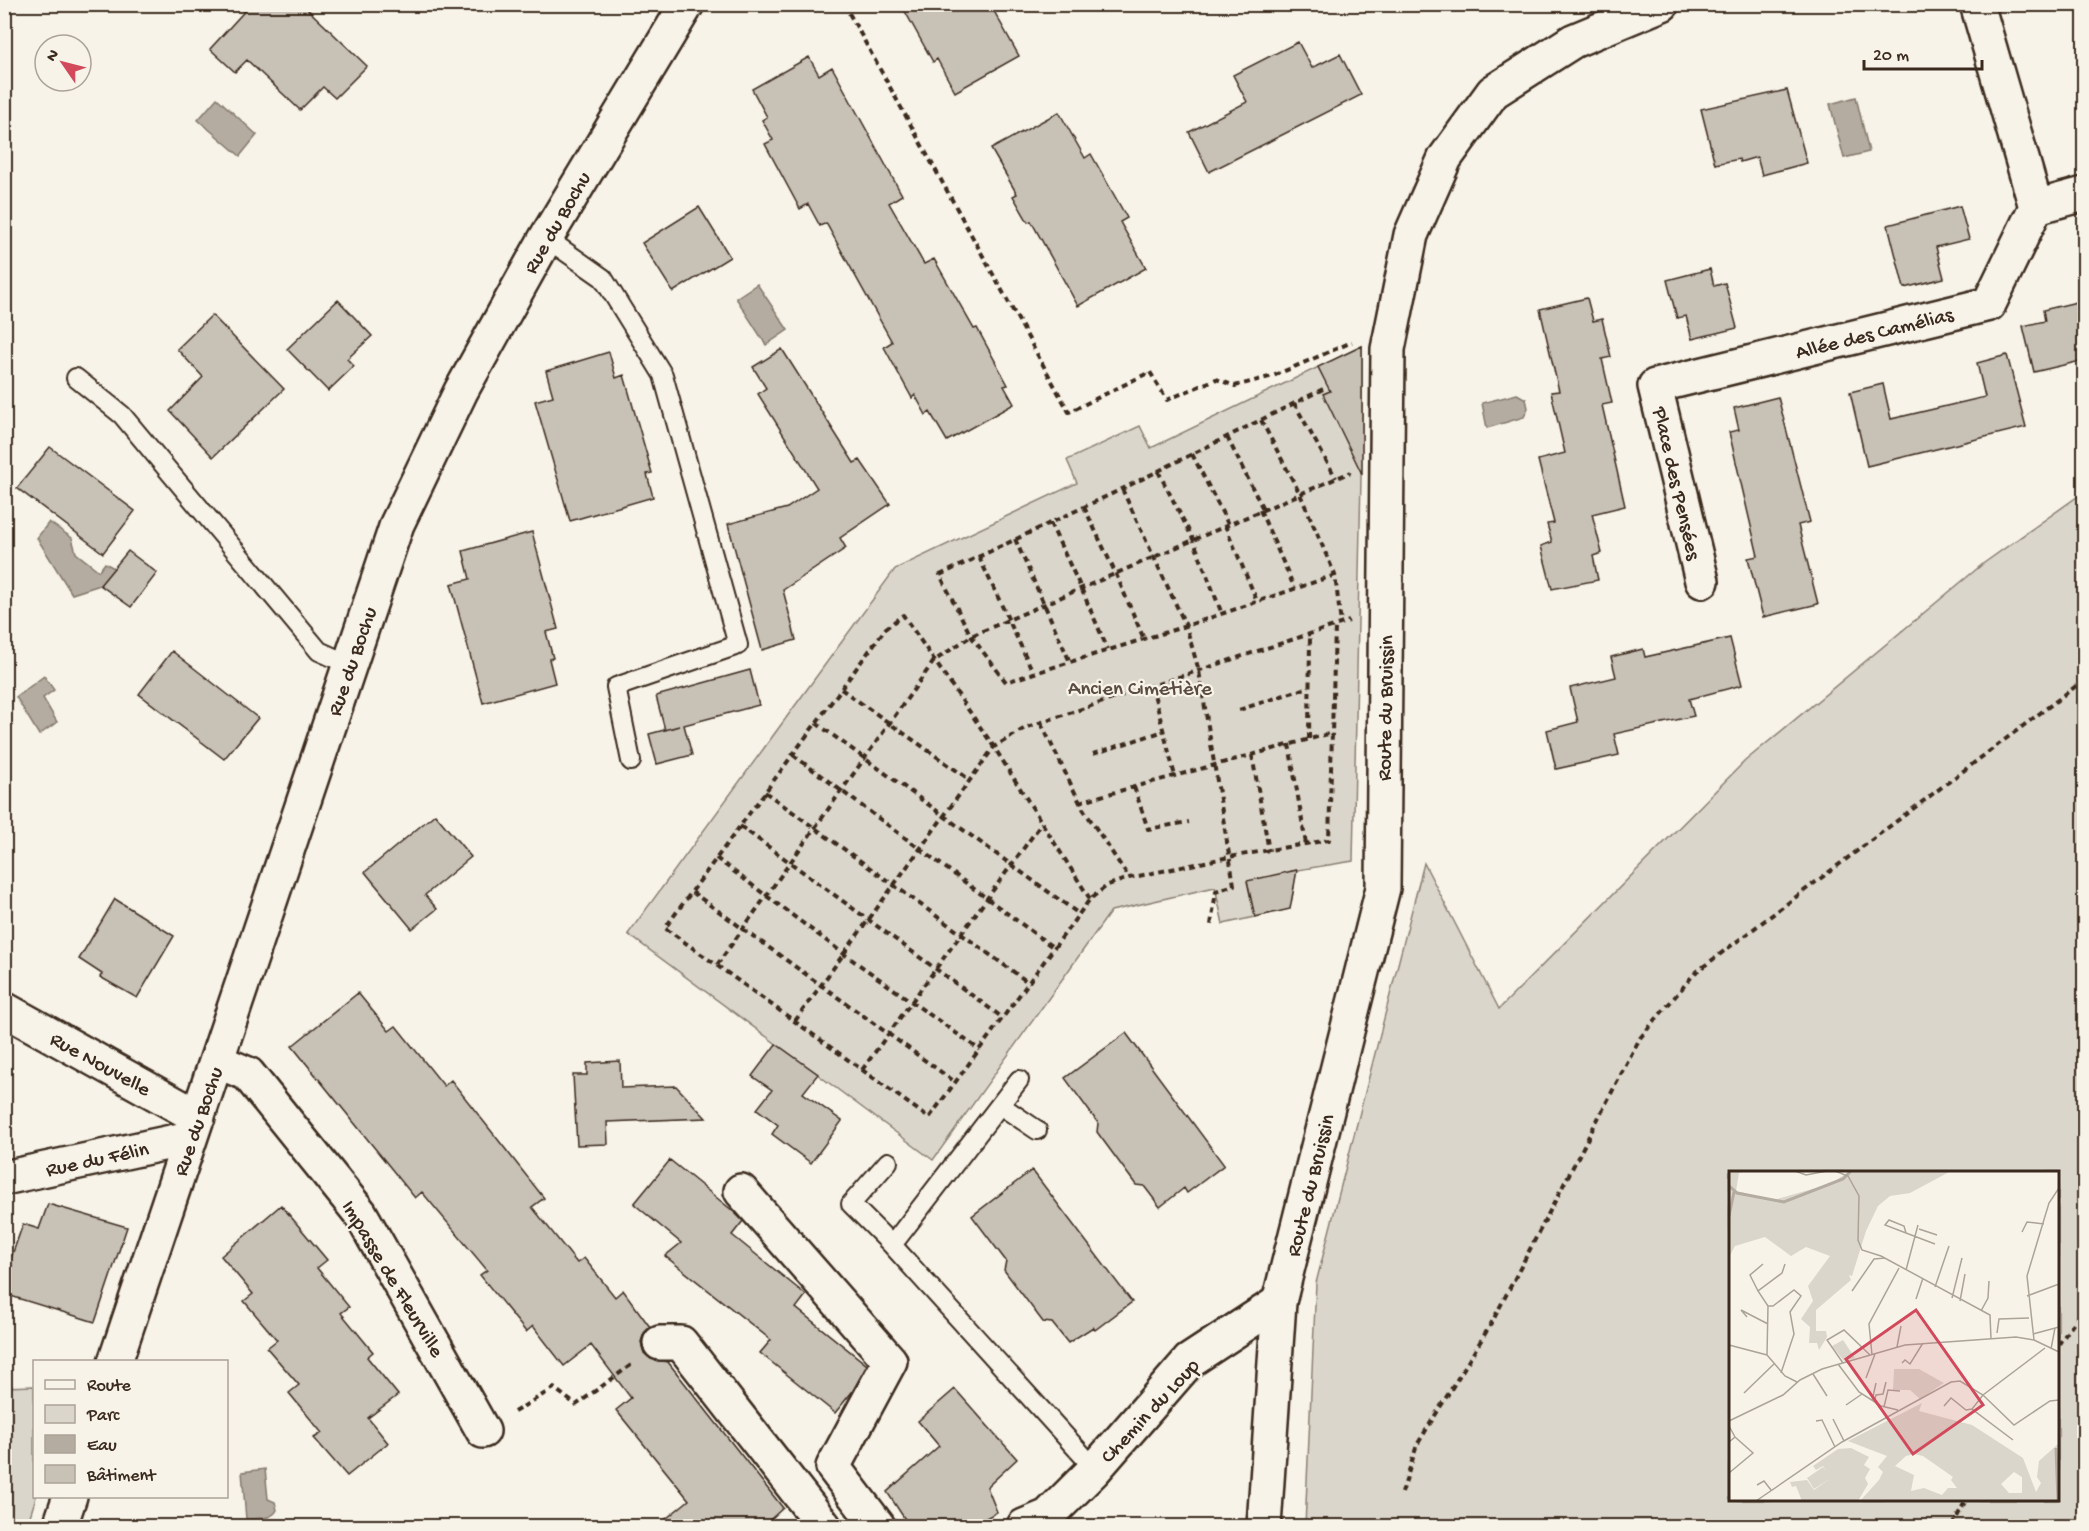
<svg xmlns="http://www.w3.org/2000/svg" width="2089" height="1531" font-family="'Gochi Hand',sans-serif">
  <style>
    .green { fill: #dbd6cb; stroke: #8b8074; stroke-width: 1.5; fill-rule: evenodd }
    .water { fill: #b4aca0; stroke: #84786c; stroke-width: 1.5 }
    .building { fill: #c8c1b6; stroke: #3b2a1e; stroke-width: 1.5 }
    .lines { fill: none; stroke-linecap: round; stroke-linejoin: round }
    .service-casing { stroke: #3b2a1e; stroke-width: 22 }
    .minor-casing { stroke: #3b2a1e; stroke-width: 38 }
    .tertiary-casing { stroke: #3b2a1e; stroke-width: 38 }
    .path { stroke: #3b2a1e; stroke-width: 4; stroke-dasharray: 6 4.5; stroke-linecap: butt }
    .service { stroke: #f7f3e8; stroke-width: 18 }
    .minor { stroke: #f7f3e8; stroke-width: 33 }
    .tertiary { stroke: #f7f3e8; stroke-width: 33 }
    .labels { text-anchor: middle; stroke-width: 4.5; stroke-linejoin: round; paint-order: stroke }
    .street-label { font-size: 21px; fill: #3b2a1e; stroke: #f7f3e8 }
    .park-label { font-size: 21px; fill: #5b4c41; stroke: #f7f3e8 }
    .inset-river { fill: none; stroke: #b4aca0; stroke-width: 3 }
    .inset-road { fill: none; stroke: #aca397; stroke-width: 1.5 }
    .view { fill: #d1495b; fill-opacity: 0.15; stroke: #d1495b; stroke-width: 3 }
    .inset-edge { fill: none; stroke: #3b2a1e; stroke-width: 3 }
  </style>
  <rect width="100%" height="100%" fill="#f7f3e8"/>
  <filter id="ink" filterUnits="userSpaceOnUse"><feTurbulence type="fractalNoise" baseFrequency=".0167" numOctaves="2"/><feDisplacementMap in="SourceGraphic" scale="12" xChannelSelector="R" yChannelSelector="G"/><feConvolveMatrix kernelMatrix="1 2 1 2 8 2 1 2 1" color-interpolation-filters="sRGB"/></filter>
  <g filter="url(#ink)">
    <path class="green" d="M 1362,346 L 1362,429 L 1353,861 L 1291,871 L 1294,887 L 1290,909 L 1223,924 L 1215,887 L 1111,911 L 933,1160 L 628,934 L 895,569 L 1077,483 L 1067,460 L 1140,426 L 1151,448 Z
      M 2084,492 L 2084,1526 L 1305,1526 L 1316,1283 L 1424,863 L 1499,1009 L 1745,761 L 1984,563 ZM 1730,1172 L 2058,1172 L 2058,1500 L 1730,1500 Z
      M 34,1386 L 34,1496 L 36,1497 L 27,1526 L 5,1526 L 5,1387 Z"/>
    <path class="water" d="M 1856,97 L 1869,152 L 1844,158 L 1830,104 Z
      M 217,98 L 257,135 L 240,156 L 198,120 Z
      M 757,284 L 788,330 L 766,345 L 736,298 Z
      M 1517,394 L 1526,399 L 1528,408 L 1524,417 L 1487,428 L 1482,403 Z
      M 49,522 L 72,538 L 76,553 L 99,571 L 105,563 L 114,568 L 100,585 L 72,594 L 37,538 Z
      M 44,676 L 54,690 L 43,698 L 57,722 L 39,735 L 16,697 Z
      M 265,1469 L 268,1499 L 275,1502 L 277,1510 C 272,1520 257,1518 246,1519 L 242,1472 Z"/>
    <path class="building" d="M 251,4 L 302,4 L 367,66 L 335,98 L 323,87 L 300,110 L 247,60 L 235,72 L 210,49 Z
      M 901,4 L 990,4 L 1019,56 L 955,92 L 937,59 L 933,62 Z
      M 1298,42 L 1312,68 L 1340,54 L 1361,95 L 1209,172 L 1189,132 L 1247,102 L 1233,75 Z
      M 809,57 L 819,75 L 832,67 L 902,195 L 889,203 L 924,264 L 934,259 L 974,329 L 977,328 L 1008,385 L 1004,386 L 1014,404 L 947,441 L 930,412 L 926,415 L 915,395 L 912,398 L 884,347 L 892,342 L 826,223 L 820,226 L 808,204 L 800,209 L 765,144 L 773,140 L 762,120 L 767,117 L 752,89 Z
      M 1787,90 L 1807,163 L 1762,175 L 1757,157 L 1740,162 L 1739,159 L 1715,164 L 1701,109 Z
      M 1059,112 L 1085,158 L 1091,154 L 1127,218 L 1120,222 L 1146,268 L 1078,306 L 1031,221 L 1028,222 L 1013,196 L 1017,194 L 991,149 Z
      M 1960,206 L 1969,239 L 1936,247 L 1944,278 L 1904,288 L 1888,225 Z
      M 699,207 L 730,257 L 673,292 L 642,243 Z
      M 1710,269 L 1714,286 L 1725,283 L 1737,328 L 1692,339 L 1686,316 L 1677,318 L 1667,280 Z
      M 1587,298 L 1593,321 L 1602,319 L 1611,357 L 1602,359 L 1612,403 L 1602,405 L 1625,506 L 1592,514 L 1602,553 L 1593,556 L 1598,580 L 1552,589 L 1541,546 L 1552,542 L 1547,524 L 1554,523 L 1538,460 L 1565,453 L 1551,392 L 1559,391 L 1540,309 Z
      M 338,300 L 372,336 L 347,359 L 354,366 L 328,391 L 287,349 Z
      M 2085,300 L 2085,360 L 2034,372 L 2023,326 L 2045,321 L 2043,310 Z
      M 212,315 L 284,389 L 213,457 L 170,411 L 203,377 L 177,349 Z
      M 1362,346 L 1362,474 L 1323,394 L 1330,391 L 1318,367 Z
      M 782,349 L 854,463 L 860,460 L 890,504 L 840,538 L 846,548 L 783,590 L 796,640 L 762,650 L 728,524 L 787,508 L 817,488 L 758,394 L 766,388 L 753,367 Z
      M 609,352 L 616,378 L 624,375 L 652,473 L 647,474 L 653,497 L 570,521 L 535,401 L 553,396 L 546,371 Z
      M 2007,355 L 2026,427 L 1867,466 L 1850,392 L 1883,384 L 1891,419 L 1985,397 L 1977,363 Z
      M 1778,397 L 1810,522 L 1798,525 L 1818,604 L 1763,617 L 1748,558 L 1758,556 L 1729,432 L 1739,430 L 1734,408 Z
      M 50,447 L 135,511 L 103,553 L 17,488 Z
      M 532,532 L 558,629 L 546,632 L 553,658 L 549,659 L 555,683 L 483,703 L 451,584 L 470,579 L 463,551 Z
      M 128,551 L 157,573 L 131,607 L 100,585 Z
      M 1730,638 L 1742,685 L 1689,699 L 1694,716 L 1614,734 L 1619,755 L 1556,769 L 1547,730 L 1578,722 L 1570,688 L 1616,677 L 1611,657 L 1643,649 L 1645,657 Z
      M 172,651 L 258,718 L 224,759 L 139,694 Z
      M 750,670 L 759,705 L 684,725 L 692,755 L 657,764 L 649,734 L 679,726 L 665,730 L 656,696 Z
      M 435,814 L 471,857 L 425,895 L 437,909 L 412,929 L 365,872 Z
      M 1297,870 L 1290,909 L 1255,917 L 1247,881 Z
      M 115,899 L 174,936 L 137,998 L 100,977 L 102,974 L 79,959 Z
      M 358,993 L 389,1031 L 396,1026 L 444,1086 L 451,1080 L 544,1198 L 532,1207 L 577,1263 L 584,1258 L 615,1297 L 623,1290 L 650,1327 L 644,1333 L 641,1342 L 644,1353 L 651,1359 L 668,1362 L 783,1508 L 762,1527 L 656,1527 L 689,1500 L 616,1410 L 631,1398 L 591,1345 L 564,1366 L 533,1326 L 526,1332 L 480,1275 L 487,1270 L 422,1192 L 415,1198 L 292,1046 Z
      M 1126,1033 L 1224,1165 L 1187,1193 L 1184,1188 L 1160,1207 L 1144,1186 L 1136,1185 L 1097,1132 L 1098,1123 L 1065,1078 Z
      M 776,1044 L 818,1074 L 803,1093 L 842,1121 L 811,1163 L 772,1134 L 778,1125 L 757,1109 L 772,1090 L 752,1076 Z
      M 620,1061 L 621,1088 L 676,1086 L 706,1118 L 607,1122 L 608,1144 L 577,1145 L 573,1075 L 587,1075 L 587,1063 Z
      M 670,1160 L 733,1211 L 743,1221 L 732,1235 L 806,1295 L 796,1308 L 867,1365 L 852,1392 L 835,1413 L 760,1353 L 771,1340 L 665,1256 L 681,1243 L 634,1204 Z
      M 1032,1170 L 1132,1302 L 1095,1330 L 1093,1327 L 1068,1343 L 1052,1323 L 1043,1322 L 1004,1270 L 1006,1261 L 972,1216 Z
      M 48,1204 L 127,1227 L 95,1322 L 4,1294 L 4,1278 L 23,1224 L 39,1229 Z
      M 281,1205 L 327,1260 L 317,1268 L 349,1307 L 341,1313 L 373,1352 L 367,1357 L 398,1395 L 368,1418 L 388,1443 L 347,1476 L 314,1438 L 322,1433 L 289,1393 L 299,1385 L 267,1348 L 277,1340 L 244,1301 L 253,1294 L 221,1256 Z
      M 955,1389 L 1017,1459 L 987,1487 L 997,1512 L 970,1527 L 910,1527 L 887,1492 L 939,1446 L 918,1421 Z"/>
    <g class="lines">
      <defs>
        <path id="service" d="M 546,238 L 603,278 L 663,375 L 738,645 L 616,687 L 631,761
          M 76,378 L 122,415 L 319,651 L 350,665
          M 1019,1080 L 892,1245 L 1095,1469
          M 1000,1105 L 1037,1130
          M 888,1162 L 851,1204 L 892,1245"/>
        <path id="minor" d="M 1977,4 L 2036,207 L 2084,194
          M 1702,581 L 1655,386 L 1989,304 L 2036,207
          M 4,1009 L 198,1117
          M 217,1061 L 248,1074 L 360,1213 L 483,1431
          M 4,1178 L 190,1138
          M 741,1191 L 890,1361 L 833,1467 L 878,1526
          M 660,1343 L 681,1343 L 824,1526
          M 115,1362 L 397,524 L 461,391 L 546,238 L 687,4
          M 60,1526 L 70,1496
          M 1024,1526 L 1048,1516 L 1095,1469 L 1189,1361 L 1279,1302"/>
        <path id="tertiary" d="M 1264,1526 L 1279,1302 L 1383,888 L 1388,349 L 1411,235 L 1445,158 L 1493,92 L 1573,41 L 1662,4"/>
      </defs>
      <use href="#service" class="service-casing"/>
      <use href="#minor" class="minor-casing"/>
      <use href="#tertiary" class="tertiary-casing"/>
      <path class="path" d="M 844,4 L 1069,412 L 1150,372 L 1167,400 L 1216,379 L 1235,386 L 1273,376 L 1352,342
        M 1323,389 L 1122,489 L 940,575 L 971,636 L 1006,682 L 1186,626 L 1335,575
        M 1294,403 L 1336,478
        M 1261,420 L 1300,494 L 1335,575 L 1341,624
        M 1227,437 L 1263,509
        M 1192,454 L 1228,524
        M 1158,471 L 1193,539 L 1222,614
        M 1122,489 L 1186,626 L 1199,671 L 1234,885 L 1216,891 L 1211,925
        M 1084,507 L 1115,572 L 1144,639
        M 1260,510 L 1295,589
        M 1050,523 L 1081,588 L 1108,650
        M 1225,525 L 1257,601
        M 1015,539 L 1070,662
        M 979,557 L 1034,674
        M 1152,686 L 1175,776
        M 841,689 L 970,780
        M 1239,710 L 1309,687
        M 816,723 L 1079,914
        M 1041,723 L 1082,807 L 1129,878
        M 1309,739 L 1310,635
        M 1289,744 L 1306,844
        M 1093,754 L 1164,731
        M 793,755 L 1054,948
        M 1252,755 L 1269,851
        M 1134,787 L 1148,829 L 1189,822
        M 765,792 L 1029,983
        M 1079,802 L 1332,733
        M 740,826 L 1003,1018
        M 716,858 L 844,954 L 980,1050
        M 692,892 L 955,1082
        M 1090,899 L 994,747 L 903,615 L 886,628 L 665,928 L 929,1118 L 1090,899 L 1108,885 L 1129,878 L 1229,857 L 1329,840 L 1335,627
        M 717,965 L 934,661 L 971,636 L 1351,472
        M 795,1021 L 994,747 L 1027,727 L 1349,621
        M 862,1070 L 1042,823
        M 2058,1345 L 2084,1309
        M 514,1412 L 554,1388 L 576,1405 L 631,1365
        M 1402,1493 L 1417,1445 L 1491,1324 L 1640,1038 L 1695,973 L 2084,680
        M 1952,1526 L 1966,1500"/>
      <use href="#service" class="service"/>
      <use href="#minor" class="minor"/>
      <use href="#tertiary" class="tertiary"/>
    </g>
  </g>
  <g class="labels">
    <g class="street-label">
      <text transform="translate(556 222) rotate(-60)" y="7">Rue du Bochu</text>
      <text transform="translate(1874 332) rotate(-14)" y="7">Allée des Camélias</text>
      <text transform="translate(1678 483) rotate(77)" y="7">Place des Pensées</text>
      <text transform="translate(351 661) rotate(-71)" y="7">Rue du Bochu</text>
      <text transform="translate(1384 708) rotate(-89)" y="7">Route du Bruissin</text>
      <text transform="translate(101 1063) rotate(29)" y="7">Rue Nouvelle</text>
      <text transform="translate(197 1121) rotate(-71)" y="7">Rue du Bochu</text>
      <text transform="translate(97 1158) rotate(-12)" y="7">Rue du Félin</text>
      <text transform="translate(1309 1185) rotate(-76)" y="7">Route du Bruissin</text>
      <text transform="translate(394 1278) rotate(59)" y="7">Impasse de Fleurville</text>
      <text transform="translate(1149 1410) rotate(-47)" y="7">Chemin du Loup</text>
    </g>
    <g class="park-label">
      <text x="1140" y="694">Ancien Cimetière</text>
    </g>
  </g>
  <g transform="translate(1729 1171)">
    <rect width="330" height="330" fill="#f7f3e8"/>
    <path d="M 0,0 L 18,0 L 10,2 L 7,20 L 45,29 L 101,13 L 121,0 L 222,0 L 181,22 L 161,25 L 149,35 L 137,60 L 123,105 L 120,104 L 122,109 L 87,139 L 87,160 L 97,160 L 98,166 L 90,179 L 88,172 L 80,172 L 81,156 L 72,148 L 84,130 L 79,115 L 101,85 L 77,76 L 62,85 L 36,66 L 6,75 L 0,86 ZM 114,169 L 126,187 L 115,190 L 103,175 ZM 165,198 L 190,198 L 215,212 L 191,228 L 181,219 L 164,219 ZM 193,232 L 190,240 L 243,254 L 294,287 L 307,321 L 312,312 L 308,306 L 310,290 L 329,273 L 330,257 L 330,330 L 131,330 L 150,309 L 154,301 L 149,296 L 158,285 L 119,270 ZM 185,283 L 194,285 L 224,306 L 222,309 L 228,317 L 219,317 L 213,324 L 195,317 L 182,320 L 185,304 L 166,295 L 177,285 ZM 285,301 L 293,306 L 293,322 L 280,322 L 272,313 ZM 122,277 L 140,286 L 135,294 L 141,298 L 136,307 L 139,313 L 129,330 L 73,330 L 67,315 L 63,316 L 61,311 L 78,309 L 85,319 L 102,307 L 85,318 L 78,307 L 94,296 L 97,300 L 94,295 L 87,299 L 84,295 L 109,278 Z" fill="#dbd6cb" fill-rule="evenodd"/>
    <path class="inset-river" d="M 0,15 L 8,22 L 55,31 L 114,8 L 122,0M 0,45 L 5,21M 327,277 L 329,330"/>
    <path class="inset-road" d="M 66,0 L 77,4 L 98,0M 106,0 L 119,5 L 130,25 L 129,69 L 133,79 L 152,85 L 261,144 L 262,168M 160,49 L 175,55 L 177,62 L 156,54 ZM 190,58 L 208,64M 293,61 L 298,51 L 315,53M 177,62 L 206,73M 177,99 L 189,54M 206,116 L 220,75M 29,120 L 21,104 L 34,93M 123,120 L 145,88 L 156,87M 298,125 L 330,113M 223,127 L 233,87M 187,128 L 194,107M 231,130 L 236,103M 39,135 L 44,135 L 65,119 L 72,125 L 61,141 L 65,163 L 52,202M 252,140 L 259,127 L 260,110M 18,146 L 12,139 L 39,153M 268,162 L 270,148 L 300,147M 304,163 L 330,156M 305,169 L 298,105 L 320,32 L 330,17M 305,169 L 330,181M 0,174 L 38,184 L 56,205 L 68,211M 168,176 L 172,155M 322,178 L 326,157M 38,184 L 39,135 L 29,120 L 53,102 L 56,93M 143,184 L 140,153 L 170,97M 114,192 L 98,169 L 115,159 L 141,184M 173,192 L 176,189 L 181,193 L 194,172M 109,193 L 130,221 L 152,235 L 169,239M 84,203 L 98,225M 137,207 L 146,183M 15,222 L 46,192M 143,230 L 147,212M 145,231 L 147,224 L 154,223 L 157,211M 117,234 L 133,223M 215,235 L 222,227 L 237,239 L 243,238M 155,236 L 159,219 L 171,220M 330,244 L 330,280M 104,248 L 115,270M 0,250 L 54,224 L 71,209 L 93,198 L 176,174 L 287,166 L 305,169M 87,250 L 93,249 L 106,276M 0,255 L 6,266 L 0,271M 284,269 L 243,238 L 254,224 L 316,177M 0,302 L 24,282 L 6,266M 28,314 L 35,310 L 42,319M 27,330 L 113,271 L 222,211 L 231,210 L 254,224 L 285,254 L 321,230 L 330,229"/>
    <path class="view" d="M 187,139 L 254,234 L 184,283 L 117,188 Z"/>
    <rect width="330" height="330" class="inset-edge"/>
  </g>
  <rect width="2089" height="1531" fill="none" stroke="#f7f3e8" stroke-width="24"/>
  <rect x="12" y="12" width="2065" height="1507" fill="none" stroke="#3b2a1e" stroke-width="2" filter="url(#ink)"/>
  <rect x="33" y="1360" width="195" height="138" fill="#f7f3e8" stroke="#aca397" stroke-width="1.5"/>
  <rect x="45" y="1380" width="30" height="9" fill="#f7f3e8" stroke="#aca397" stroke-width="1.5"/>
  <text x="87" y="1390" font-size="18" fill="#3b2a1e">Route</text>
  <rect x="45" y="1405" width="30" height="18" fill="#dbd6cb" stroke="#aca397" stroke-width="1.5"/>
  <text x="87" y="1420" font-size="18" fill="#3b2a1e">Parc</text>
  <rect x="45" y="1435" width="30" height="18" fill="#b4aca0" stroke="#aca397" stroke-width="1.5"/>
  <text x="87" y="1450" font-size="18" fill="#3b2a1e">Eau</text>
  <rect x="45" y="1465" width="30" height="18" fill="#c8c1b6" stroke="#aca397" stroke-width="1.5"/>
  <text x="87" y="1480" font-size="18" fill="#3b2a1e">Bâtiment</text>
  <g transform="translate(63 63) rotate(305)"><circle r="28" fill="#f7f3e8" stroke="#aca397" stroke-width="1.5"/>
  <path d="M0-4.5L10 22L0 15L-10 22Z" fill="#d1495b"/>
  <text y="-9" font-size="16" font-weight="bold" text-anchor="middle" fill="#3b2a1e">N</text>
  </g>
  <path d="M1864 60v9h118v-9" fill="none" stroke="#3b2a1e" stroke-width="3"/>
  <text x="1873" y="60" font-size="18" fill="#3b2a1e" stroke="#f7f3e8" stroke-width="4.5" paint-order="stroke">20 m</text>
</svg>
